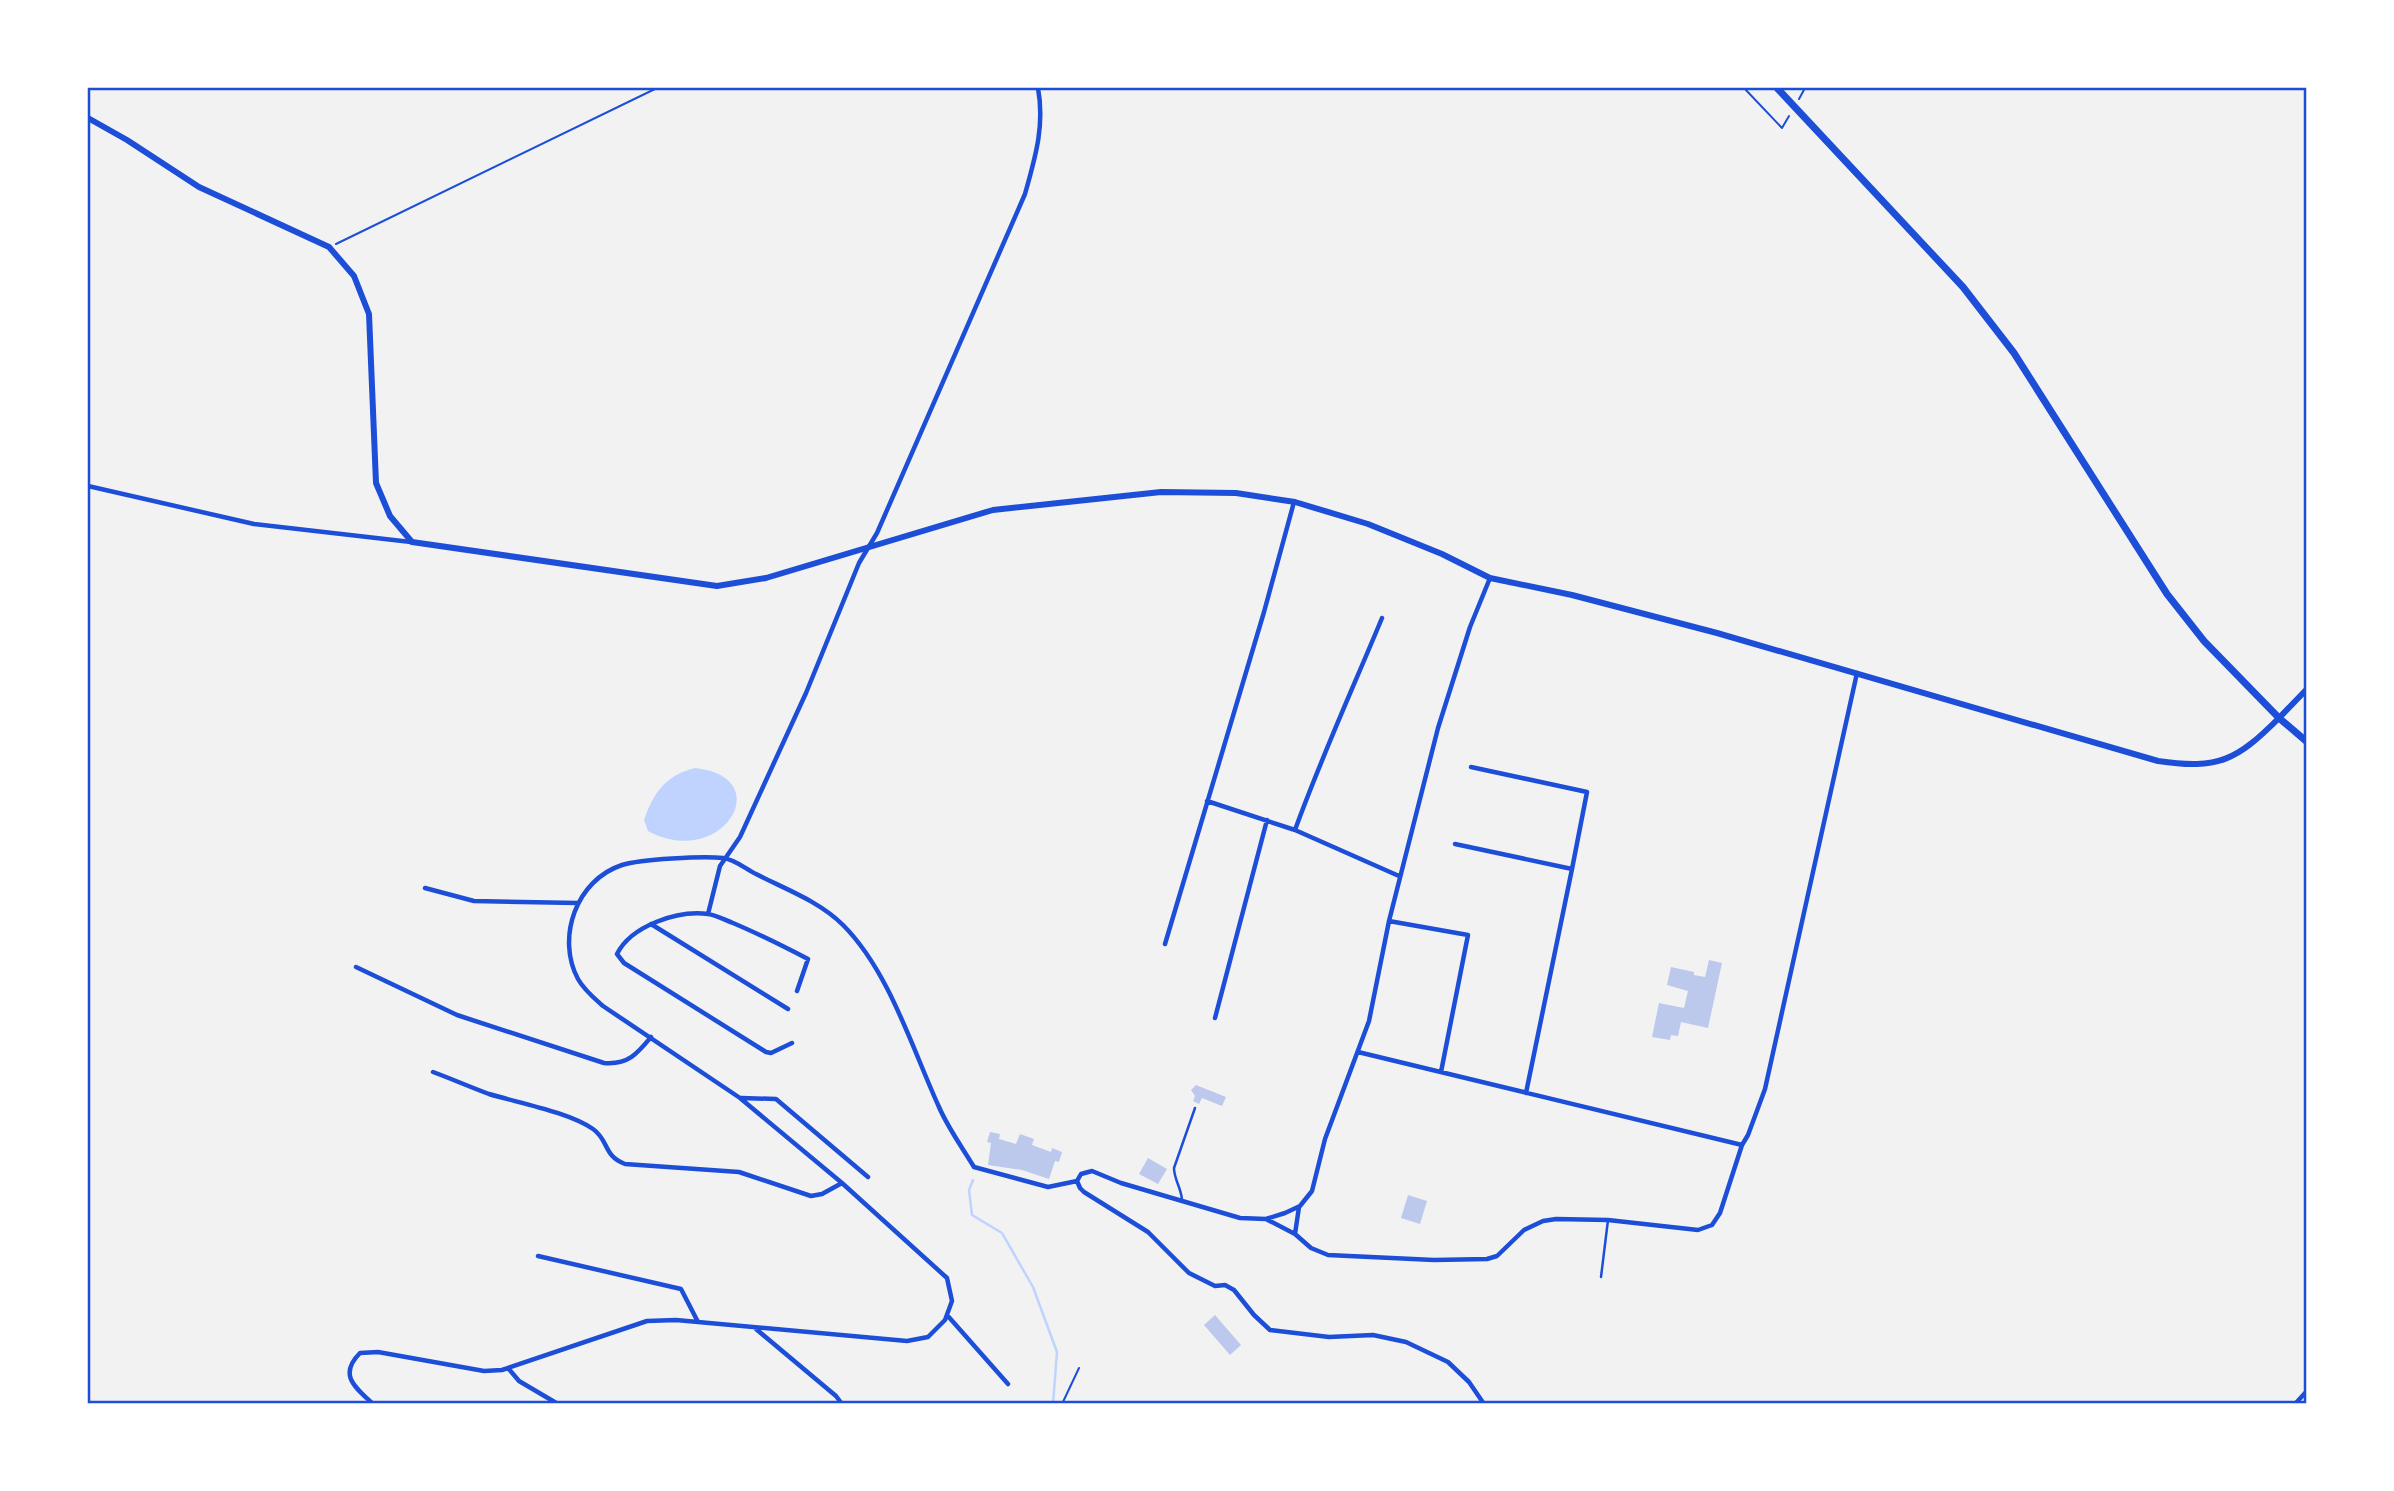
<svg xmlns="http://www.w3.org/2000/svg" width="2394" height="1491" font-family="Overpass,sans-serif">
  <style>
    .water { fill: #bfd3fe }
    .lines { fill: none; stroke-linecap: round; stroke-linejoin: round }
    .stream { stroke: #bfd3fe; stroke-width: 2.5 }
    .building { fill: #bdc9ec }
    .path { stroke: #1d4ed8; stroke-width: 2 }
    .service { stroke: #1d4ed8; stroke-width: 2.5 }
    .minor { stroke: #1d4ed8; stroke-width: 4.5 }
    .tertiary { stroke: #1d4ed8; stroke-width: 6 }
    .secondary { stroke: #1d4ed8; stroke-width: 6 }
    .primary { stroke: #1d4ed8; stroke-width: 7 }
    .neatline { fill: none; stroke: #1d4ed8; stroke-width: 2.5 }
  </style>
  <rect width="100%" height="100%" fill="#f2f2f2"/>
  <path class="water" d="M 695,768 C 779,777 722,871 648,831 L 644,820 C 653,793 666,775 695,768 Z"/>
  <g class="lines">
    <path class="stream" d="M 973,1180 L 969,1190 L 972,1215 L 1002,1233 L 1033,1287 L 1057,1352 L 1053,1404"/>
  </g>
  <path class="building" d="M 1709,960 L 1722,963 L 1708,1028 L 1681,1022 L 1678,1036 L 1671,1035 L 1670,1040 L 1652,1037 L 1659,1003 L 1684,1008 L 1688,991 L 1667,985 L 1671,967 L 1694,972 L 1694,975 L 1705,977 Z
    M 1196,1085 L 1226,1097 L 1222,1106 L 1202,1098 L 1199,1104 L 1193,1101 L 1195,1096 L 1191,1090 Z
    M 990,1132 L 1000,1134 L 999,1139 L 1016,1144 L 1020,1134 L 1034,1139 L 1032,1145 L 1051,1152 L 1052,1148 L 1062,1152 L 1059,1162 L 1055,1161 L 1049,1179 L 1022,1170 L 988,1165 L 991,1143 L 987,1142 Z
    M 1148,1158 L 1167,1169 L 1158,1184 L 1139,1174 Z
    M 1408,1195 L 1427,1201 L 1420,1224 L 1401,1218 Z
    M 1215,1315 L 1241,1345 L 1230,1355 L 1204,1325 Z"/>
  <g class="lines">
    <path class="path" d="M 1744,88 L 1782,128 L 1789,116
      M 1799,99 L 1805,88
      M 336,244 L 657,88
      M 1062,1404 L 1079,1368"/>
    <path class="service" d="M 1182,1201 C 1182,1189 1174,1180 1174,1168 L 1195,1108
      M 1601,1277 L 1608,1220"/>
    <path class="minor" d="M 88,486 L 254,524 L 411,542
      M 1471,767 L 1587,792 L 1572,869
      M 1207,801 L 1295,830 L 1399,876
      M 1295,830 C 1321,758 1353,688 1382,618
      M 1455,844 L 1572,869 L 1526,1093
      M 425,888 L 474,901 L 578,903
      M 708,914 L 720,866 L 740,837 L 806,693 L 859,563 L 877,533 L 1025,194 C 1035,158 1045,126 1038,88
      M 1389,921 L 1468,935 L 1441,1072
      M 651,924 L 788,1009
      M 1165,944 L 1264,612 L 1294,502
      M 356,967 L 457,1015 L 604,1063 C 628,1065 637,1054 651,1037
      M 1215,1018 L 1267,820
      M 792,1043 L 771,1053 L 766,1052 L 624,963 L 617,954 C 631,926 677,910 708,914 C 716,915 725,920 733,923 C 759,934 783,946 808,959 L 797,991
      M 1358,1052 L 1742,1145
      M 433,1072 C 452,1079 470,1087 489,1094 C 519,1103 568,1112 593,1129 C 609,1140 603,1156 625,1164 L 739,1172 L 811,1196 L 822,1194 L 842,1183
      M 741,1098 L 776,1099 L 868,1177
      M 1077,1181 L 1081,1174 L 1092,1171 L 1121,1183 L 1240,1218 L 1266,1219 L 1285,1213 L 1300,1206 L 1312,1191 L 1325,1139 L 1369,1021 L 1389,921 L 1438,728 L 1470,627 L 1490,578
      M 1077,1181 L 1080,1188 L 1084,1192 L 1148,1232 L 1189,1273 L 1215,1286 L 1225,1285 L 1234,1290 L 1254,1315 L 1270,1330 L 1329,1337 L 1373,1335 L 1406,1342 L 1448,1362 L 1469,1382 L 1484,1404
      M 1266,1219 L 1295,1234 L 1311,1248 L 1328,1255 L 1434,1260 L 1487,1259 L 1497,1256 L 1524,1230 L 1543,1221 L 1556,1219 L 1608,1220 L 1698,1230 L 1712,1225 L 1720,1213 L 1742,1145 L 1748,1135 L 1765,1089 L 1857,673
      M 1295,1234 L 1299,1207
      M 538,1256 L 681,1289 L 698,1322
      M 947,1315 L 1008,1384
      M 756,1329 L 836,1396 L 842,1404
      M 508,1368 L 519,1381 L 558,1404
      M 373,1404 C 355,1387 338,1375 360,1353 L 378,1352 L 484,1371 L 502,1370 L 647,1321 L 676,1320 L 907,1341 L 928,1337 L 945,1320 L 952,1301 L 947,1278 L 842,1183 L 740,1098 L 603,1006 C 594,998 584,990 578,979 C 556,938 576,880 622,865 C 641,859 703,856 723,858 C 734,859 746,869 756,874 C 785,889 819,901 843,925 C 889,971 912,1048 939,1107 C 948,1128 962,1147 974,1167 L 1048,1187 L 1077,1181
      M 2295,1404 L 2306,1392"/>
    <path class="tertiary" d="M 88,118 L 127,140 L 199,187 L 329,247 L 354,276 L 369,314 L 376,483 L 390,516 L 412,542 L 717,586 L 766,578 L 993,510 L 1161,492 L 1236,493 L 1295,502 L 1368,524 L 1442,554 L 1490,578 L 1572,595 L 1717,633 L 2158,761 C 2219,770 2237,760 2279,718"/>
    <path class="secondary" d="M 2279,718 L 2306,690"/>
    <path class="primary" d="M 1777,88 L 1963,287 L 2014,353 L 2167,594 L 2204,641 L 2279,718 L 2306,741"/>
  </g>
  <rect width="2394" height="1491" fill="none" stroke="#ffffff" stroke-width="178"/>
  <rect x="89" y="89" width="2216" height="1313" class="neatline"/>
</svg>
